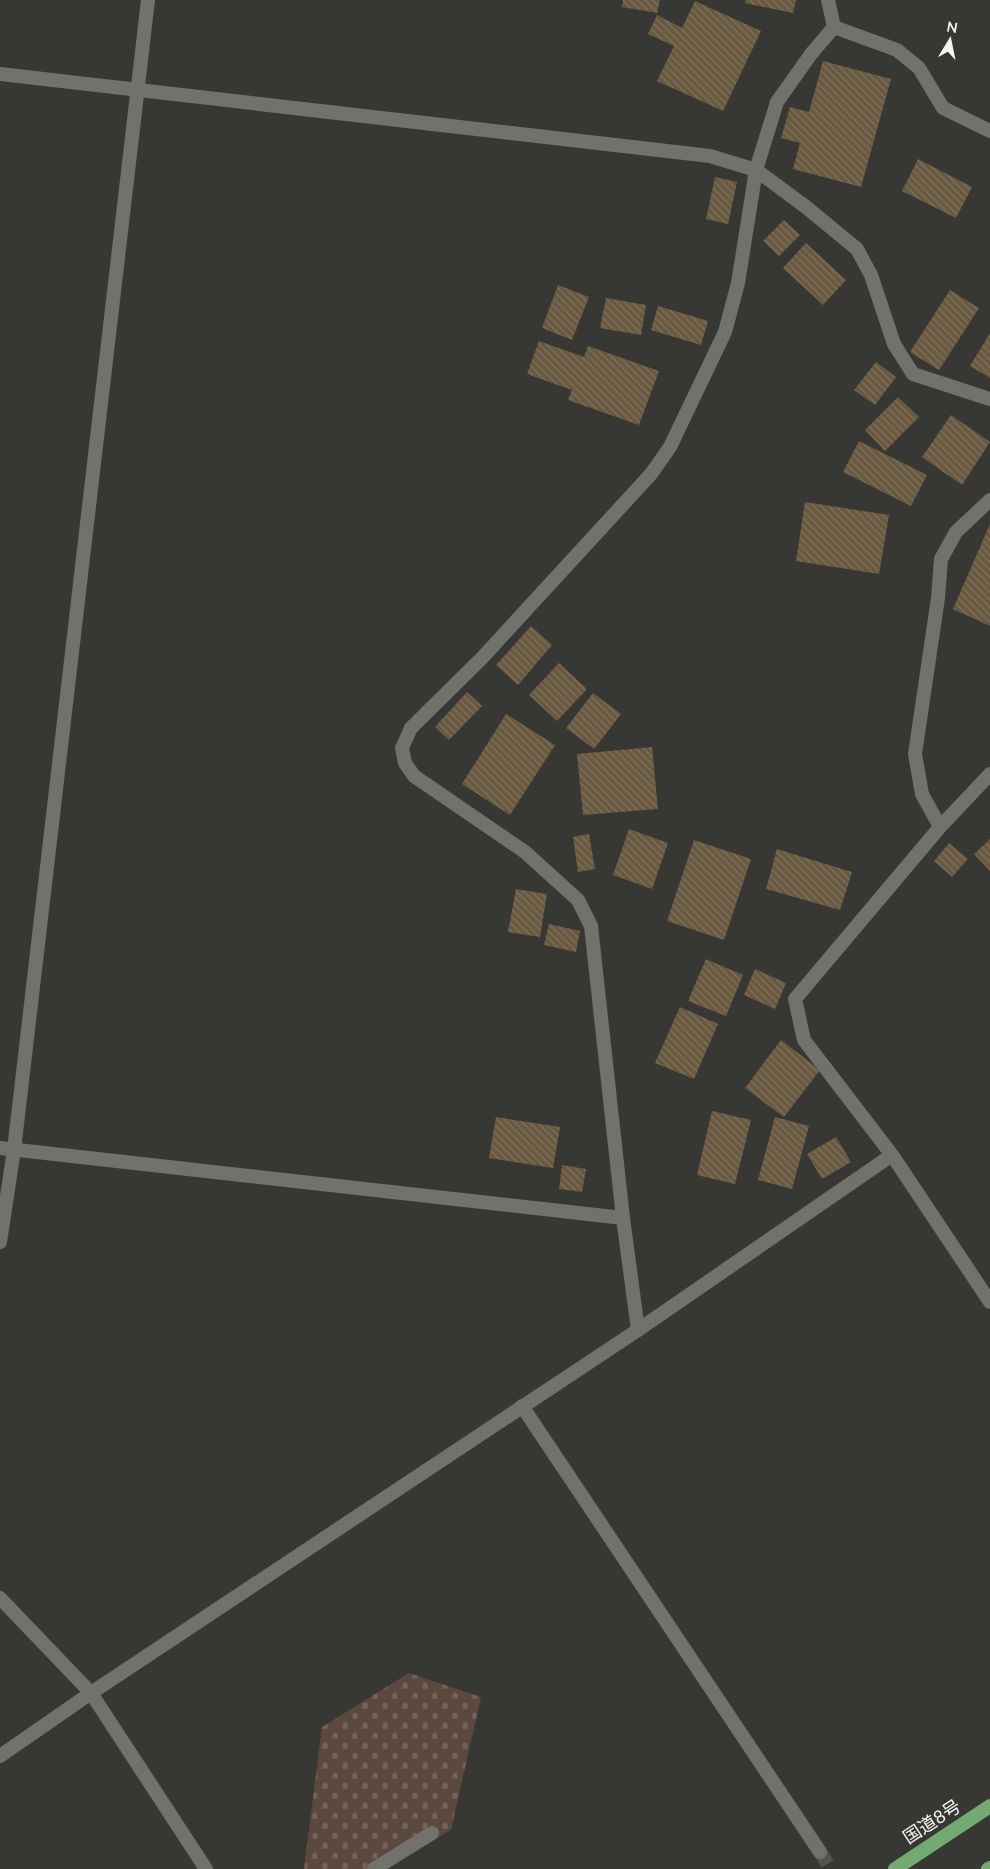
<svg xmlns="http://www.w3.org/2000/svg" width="990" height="1869" font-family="Lato,'Noto Sans JP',sans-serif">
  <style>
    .cemetery { fill: url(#cemetery-stones) }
    .building { fill: url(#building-back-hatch) }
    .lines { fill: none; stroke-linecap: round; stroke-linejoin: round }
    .minor-tunnel { stroke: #535450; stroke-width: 14; stroke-dasharray: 14 7; stroke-linecap: butt }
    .service { stroke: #71726c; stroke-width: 14 }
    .minor { stroke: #71726c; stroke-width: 14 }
    .tertiary { stroke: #71726c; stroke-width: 14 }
    .trunk { stroke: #74aa72; stroke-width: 14 }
    .labels { text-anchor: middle; stroke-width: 4.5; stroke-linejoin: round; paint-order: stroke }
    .street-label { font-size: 18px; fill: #f4f4f1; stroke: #373833 }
  </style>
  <defs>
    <pattern id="cemetery-stones" width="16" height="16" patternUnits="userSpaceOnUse" patternTransform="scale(1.25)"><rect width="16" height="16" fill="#5b483f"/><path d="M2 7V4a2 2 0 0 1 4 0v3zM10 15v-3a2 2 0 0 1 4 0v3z" fill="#73635b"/></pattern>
    <pattern id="building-back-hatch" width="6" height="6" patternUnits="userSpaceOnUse" patternTransform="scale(1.25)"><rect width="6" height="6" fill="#695940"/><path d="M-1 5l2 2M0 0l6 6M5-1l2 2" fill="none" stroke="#7f715c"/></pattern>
  </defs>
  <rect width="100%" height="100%" fill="#373833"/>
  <path class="cemetery" d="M 409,1673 L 481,1697 L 451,1830 L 383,1869 L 304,1869 L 322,1727 Z"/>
  <path class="building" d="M 623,0 L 660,0 L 657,13 L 622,7 Z
    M 746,0 L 796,0 L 793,13 L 745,3 Z
    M 695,1 L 761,31 L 723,111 L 657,81 L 674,46 L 648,34 L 657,15 L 682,28 Z
    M 823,61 L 891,79 L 861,187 L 793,169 L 800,143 L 781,138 L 790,107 L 809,112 Z
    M 918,159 L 972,187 L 956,218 L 902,191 Z
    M 715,177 L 737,182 L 728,224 L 706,219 Z
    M 784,220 L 800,235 L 779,256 L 763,241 Z
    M 806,243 L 846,280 L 823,305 L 783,268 Z
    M 558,285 L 589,297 L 572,340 L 542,328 Z
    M 950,290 L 979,308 L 939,370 L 910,352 Z
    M 606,298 L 646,305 L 641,335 L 600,328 Z
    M 658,306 L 708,321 L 701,345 L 651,330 Z
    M 990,333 L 990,378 L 970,366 Z
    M 539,341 L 584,357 L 588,346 L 659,371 L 639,425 L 568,400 L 572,390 L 527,374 Z
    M 876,362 L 896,377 L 875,405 L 854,390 Z
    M 898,397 L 919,417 L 885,451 L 865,430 Z
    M 951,415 L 990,442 L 962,485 L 922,457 Z
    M 859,441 L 927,475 L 911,506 L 843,472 Z
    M 805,502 L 889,515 L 879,574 L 796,561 Z
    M 990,524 L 990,626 L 953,609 Z
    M 531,626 L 552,645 L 518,685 L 496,665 Z
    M 559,663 L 587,689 L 557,721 L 529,695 Z
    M 467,692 L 482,706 L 449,740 L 435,727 Z
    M 593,693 L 621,714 L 594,749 L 566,728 Z
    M 506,714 L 555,745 L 510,815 L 462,784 Z
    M 652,747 L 658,809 L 583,815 L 577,754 Z
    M 629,829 L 668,843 L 652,889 L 613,875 Z
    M 589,834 L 595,869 L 578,872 L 573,837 Z
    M 990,839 L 990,871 L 974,854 Z
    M 694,840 L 751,859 L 724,940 L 667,921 Z
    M 949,843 L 968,859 L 952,877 L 934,861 Z
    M 777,849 L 852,872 L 840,910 L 766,889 Z
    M 516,889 L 547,894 L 540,937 L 508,932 Z
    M 549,924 L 580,931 L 576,952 L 544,945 Z
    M 706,959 L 743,975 L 726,1016 L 688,1001 Z
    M 755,969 L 786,983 L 775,1009 L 744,995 Z
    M 680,1007 L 718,1024 L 694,1079 L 655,1063 Z
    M 781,1040 L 820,1070 L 784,1117 L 745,1088 Z
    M 712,1111 L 751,1120 L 735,1184 L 697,1175 Z
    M 496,1117 L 560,1127 L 553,1168 L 489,1158 Z
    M 775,1117 L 809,1126 L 792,1189 L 758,1180 Z
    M 836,1137 L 851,1162 L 822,1179 L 807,1154 Z
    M 562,1165 L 586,1169 L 582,1192 L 559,1189 Z"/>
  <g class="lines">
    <path class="minor-tunnel" d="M 820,1852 L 831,1869"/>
    <path class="service" d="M 374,1869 L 432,1833"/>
    <path class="minor" d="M 828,0 L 834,27
      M 834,27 L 897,50 L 919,68 L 943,108 L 990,131
      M 0,74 L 710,156 L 756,170 L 806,207 L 857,249 L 871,275 L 894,344 L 913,374 L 990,399
      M 990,774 L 940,827 L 795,999 L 804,1040 L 892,1155 L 990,1302
      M 940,827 L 922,794 L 915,754 L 938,598 L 941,559 L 956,532 L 990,500
      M 0,1148 L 623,1218 L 591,926 L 578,900 L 525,852 L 414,776 L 405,763 L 402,748 L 411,728 L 482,658 L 651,474 L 670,447 L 725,332 L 738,283 L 756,170 L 777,102 L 811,54 L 834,27
      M 0,1242 L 14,1150 L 148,0
      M 522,1406 L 820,1852
      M 0,1598 L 91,1693 L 206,1869
      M 0,1756 L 91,1693 L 638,1330 L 892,1155"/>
    <path class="tertiary" d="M 623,1218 L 638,1330"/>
    <path class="trunk" d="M 895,1869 L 990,1806
      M 988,1869 L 990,1868"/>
  </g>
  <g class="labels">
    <g class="street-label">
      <text transform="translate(932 1822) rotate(-33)" y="6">国道8号</text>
    </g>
  </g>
  <g transform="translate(950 40) rotate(10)" stroke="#373833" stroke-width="4" paint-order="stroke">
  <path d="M0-4L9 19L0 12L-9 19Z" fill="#f4f4f1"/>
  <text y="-8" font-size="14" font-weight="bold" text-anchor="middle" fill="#f4f4f1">N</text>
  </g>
</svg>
